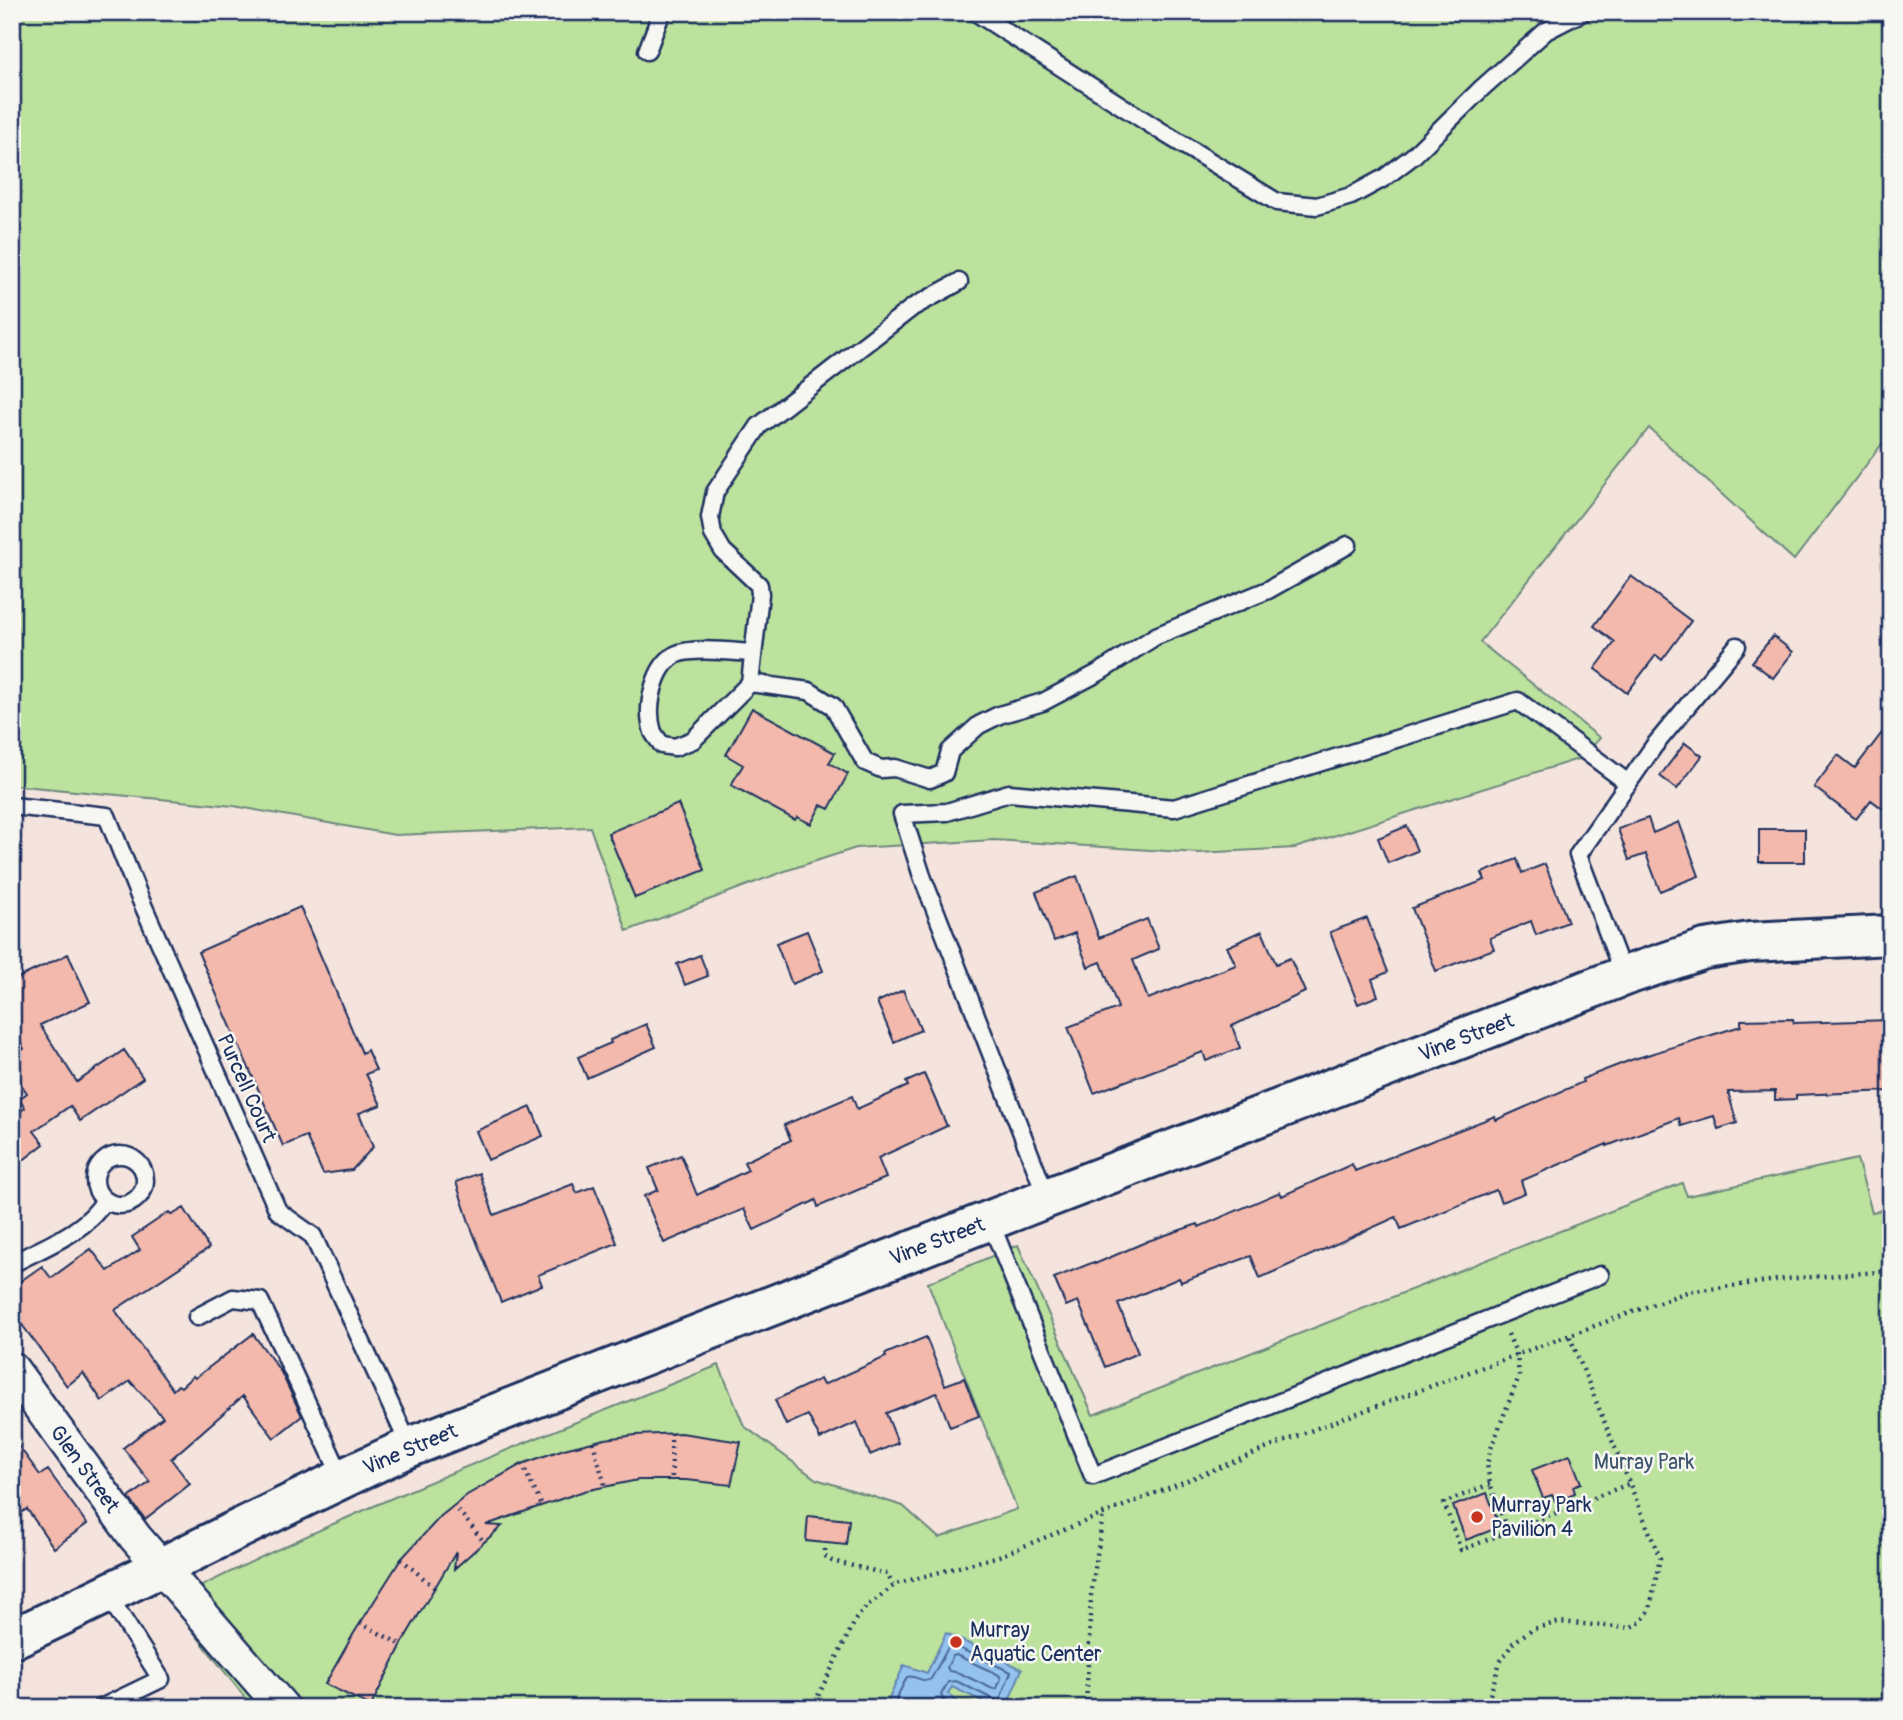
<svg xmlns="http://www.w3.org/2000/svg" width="1903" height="1720" font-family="Pangolin,sans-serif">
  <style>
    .green { fill: #bce29d; stroke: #6c887e; stroke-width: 2 }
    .water { fill: #94c2ee; stroke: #6487b4; stroke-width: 2 }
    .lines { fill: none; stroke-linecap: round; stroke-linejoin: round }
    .shore { stroke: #4b6a98; stroke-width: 2 }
    .building { fill: #f3b9ac; stroke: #1b2f5e; stroke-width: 2 }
    .lane-casing { stroke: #1b2f5e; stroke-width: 21 }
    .street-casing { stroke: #1b2f5e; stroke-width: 37 }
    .secondary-casing { stroke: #1b2f5e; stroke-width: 44 }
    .path { stroke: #1b2f5e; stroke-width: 4.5; stroke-dasharray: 2 5; stroke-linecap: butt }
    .lane { stroke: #f6f6f2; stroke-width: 16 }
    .street { stroke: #f6f6f2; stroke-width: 32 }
    .secondary { stroke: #f6f6f2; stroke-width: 38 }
    .poi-dot { fill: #c8321e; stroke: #f6f6f2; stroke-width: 2.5 }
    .labels { text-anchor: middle; stroke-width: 5; stroke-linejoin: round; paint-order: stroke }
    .street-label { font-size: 21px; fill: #1b2f5e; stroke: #f6f6f2 }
    .park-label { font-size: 21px; fill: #3b536b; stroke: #f6f6f2 }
    .poi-label { font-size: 21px; fill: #1b2f5e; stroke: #f6f6f2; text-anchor: start }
  </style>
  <rect width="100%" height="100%" fill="#f5e4dd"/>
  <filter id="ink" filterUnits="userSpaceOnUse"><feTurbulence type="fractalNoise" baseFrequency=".0143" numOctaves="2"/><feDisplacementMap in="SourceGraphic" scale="14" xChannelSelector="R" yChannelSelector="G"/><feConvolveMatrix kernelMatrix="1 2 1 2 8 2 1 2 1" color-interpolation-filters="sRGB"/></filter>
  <g filter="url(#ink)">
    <path class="green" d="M 12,12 L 1891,12 L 1891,432 L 1794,560 L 1649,428 L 1480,642 L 1600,738 L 1581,758 L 1295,848 L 1198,853 L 994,840 L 856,848 L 785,871 L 627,931 L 590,827 L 395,835 L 234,806 L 12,785 Z
      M 1857,1159 L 1872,1212 L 1891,1208 L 1891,1708 L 253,1708 L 170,1602 C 347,1511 534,1439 719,1365 L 744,1426 L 816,1479 L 903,1506 L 939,1538 L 1017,1509 L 928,1283 L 1018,1245 L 1093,1415 L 1682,1183 L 1687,1196 Z"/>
    <path class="water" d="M 946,1633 L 1022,1669 L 1006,1708 L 997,1708 L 952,1687 L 948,1693 L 964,1708 L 895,1708 L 887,1703 L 904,1665 L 927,1673 Z"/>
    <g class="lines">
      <path class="shore" d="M 956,1655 L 999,1675 L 1001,1679 L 997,1688 L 993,1689 L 959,1673 L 949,1671 L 947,1667 L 953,1656 Z
        M 898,1708 L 896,1699 L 907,1677 C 915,1674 922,1684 931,1679 L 950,1644 L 1011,1672 L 999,1702 L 956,1681 L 948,1682 L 941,1695 L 944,1701 L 952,1708"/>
    </g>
    <path class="building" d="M 1631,576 L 1691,621 L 1662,660 L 1656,655 L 1627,693 L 1595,669 L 1615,642 L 1594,626 Z
      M 1773,636 L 1793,652 L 1773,678 L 1752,662 Z
      M 752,708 L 835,753 L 829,763 L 848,774 L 829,809 L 821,805 L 811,824 L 797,817 L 795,820 L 731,785 L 743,765 L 726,755 Z
      M 1891,721 L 1891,815 L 1871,800 L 1856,819 L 1814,787 L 1838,755 L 1855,768 Z
      M 1685,743 L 1702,756 L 1677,789 L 1660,776 Z
      M 678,804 L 705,870 L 635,898 L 608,833 Z
      M 1648,818 L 1653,833 L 1679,822 L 1699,876 L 1660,891 L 1646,854 L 1629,860 L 1618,829 Z
      M 1407,826 L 1417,851 L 1388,863 L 1378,838 Z
      M 1759,829 L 1805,829 L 1805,862 L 1759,862 Z
      M 1517,859 L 1522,873 L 1545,864 L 1568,922 L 1536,935 L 1531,921 L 1490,938 L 1494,949 L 1436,971 L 1412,908 L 1485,880 L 1482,873 Z
      M 1077,876 L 1099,938 L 1147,919 L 1159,949 L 1133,960 L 1148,999 L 1236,965 L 1227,947 L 1262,931 L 1276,964 L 1290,958 L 1305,992 L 1232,1026 L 1240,1048 L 1206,1061 L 1203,1052 L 1094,1093 L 1068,1027 L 1118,1008 L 1101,962 L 1088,967 L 1075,933 L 1054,941 L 1036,892 Z
      M 300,907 L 362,1053 L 367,1050 L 376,1070 L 366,1074 L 381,1105 L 359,1113 L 373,1147 L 352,1170 L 323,1174 L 306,1136 L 283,1146 L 198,952 Z
      M 1367,918 L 1388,972 L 1372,979 L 1378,996 L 1358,1004 L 1330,932 Z
      M 807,931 L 823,971 L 792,984 L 776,943 Z
      M 68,954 L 90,1002 L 40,1025 L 77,1082 L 124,1050 L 143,1078 L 80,1121 L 70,1106 L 34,1131 L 44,1144 L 12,1169 L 12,1104 L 19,1112 L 25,1108 L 19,1099 L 27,1093 L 12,1071 L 12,1057 L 24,1049 L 12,1024 L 12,981 Z
      M 700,955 L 708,976 L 685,985 L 677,964 Z
      M 903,990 L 921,1030 L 894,1042 L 877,1002 Z
      M 1793,1019 L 1794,1023 L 1891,1020 L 1891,1091 L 1796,1095 L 1796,1099 L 1775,1100 L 1775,1091 L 1728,1092 L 1737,1123 L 1718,1129 L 1714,1116 L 1681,1126 L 1679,1118 L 1607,1146 L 1607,1144 L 1521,1181 L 1525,1193 L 1501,1202 L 1496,1190 L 1401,1229 L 1396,1217 L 1260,1278 L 1251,1256 L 1181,1282 L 1179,1278 L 1118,1304 L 1138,1353 L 1105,1367 L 1078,1301 L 1066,1306 L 1054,1278 L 1094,1262 L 1095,1264 L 1148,1241 L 1198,1224 L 1199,1227 L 1280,1192 L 1282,1196 L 1352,1164 L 1355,1171 L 1495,1116 L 1496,1120 L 1583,1082 L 1582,1079 L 1631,1060 L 1741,1026 L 1741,1020 Z
      M 646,1024 L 656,1047 L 587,1078 L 578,1057 L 611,1043 L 610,1040 Z
      M 924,1074 L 947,1126 L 878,1158 L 886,1178 L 818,1207 L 816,1200 L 754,1230 L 744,1209 L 664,1243 L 644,1196 L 658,1190 L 649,1168 L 681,1155 L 697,1195 L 748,1170 L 744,1162 L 791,1140 L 784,1125 L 852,1096 L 857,1109 L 908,1086 L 906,1082 Z
      M 531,1107 L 543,1136 L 488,1160 L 476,1131 Z
      M 479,1173 L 494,1215 L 573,1184 L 577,1193 L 594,1186 L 617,1243 L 538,1275 L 542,1285 L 501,1302 L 470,1225 L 456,1182 Z
      M 184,1208 L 209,1248 L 115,1310 L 173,1390 L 178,1385 L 181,1387 L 193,1376 L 195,1378 L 253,1334 L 281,1372 L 302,1416 L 274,1438 L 243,1396 L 171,1459 L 190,1484 L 145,1519 L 129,1498 L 150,1482 L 123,1448 L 163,1417 L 130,1381 L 102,1401 L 83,1373 L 67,1386 L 12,1311 L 12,1287 L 42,1266 L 51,1278 L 91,1249 L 108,1271 L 140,1250 L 132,1237 L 169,1212 L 172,1215 Z
      M 926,1337 L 945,1385 L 964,1378 L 979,1416 L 950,1427 L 937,1393 L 886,1413 L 898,1443 L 870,1455 L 857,1422 L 820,1439 L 808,1415 L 786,1425 L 775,1400 L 820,1379 L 823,1385 L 886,1357 L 885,1354 Z
      M 681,1433 L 741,1442 L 731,1485 L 686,1480 L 638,1480 L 584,1491 L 486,1525 L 502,1526 L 454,1569 L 456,1552 L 406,1636 L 371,1706 L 325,1684 L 354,1633 L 401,1559 L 441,1516 L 467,1495 L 522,1464 L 564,1449 L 605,1439 L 636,1435 Z
      M 12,1437 L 40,1475 L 48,1470 L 87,1524 L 54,1548 L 27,1509 L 12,1519 Z
      M 1570,1455 L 1581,1483 L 1573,1486 L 1575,1493 L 1555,1501 L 1552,1495 L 1543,1498 L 1532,1470 Z
      M 1487,1493 L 1500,1527 L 1466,1540 L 1453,1506 Z
      M 808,1516 L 849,1520 L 846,1545 L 806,1541 Z"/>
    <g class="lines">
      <defs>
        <path id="lane" d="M 975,12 L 1167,135 L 1277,202 L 1317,206 L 1351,196 L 1384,178 L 1413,156 L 1482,88 L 1546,31 L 1583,12
          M 647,51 L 661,14 L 658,12
          M 753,653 C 735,652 693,647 677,654 C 654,665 645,708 653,732 C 655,736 659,741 662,745 L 675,747 L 693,740 L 750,683 L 809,691 L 833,706 L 865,762 L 881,769 L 895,768 L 930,779 L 944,773 L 950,751 L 979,725 L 999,715 L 1043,702 L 1098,673 L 1156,636 L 1268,590 L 1348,545
          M 750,683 L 760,594 L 759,585 L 723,551 L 713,534 L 710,517 L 715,492 L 759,426 L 913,307 L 959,282
          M 12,806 L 107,816 L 139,896 L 278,1211 L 313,1236 L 410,1447
          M 1624,976 L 1578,855 L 1654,746 L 1737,646
          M95 1180a25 25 0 1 1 50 0a25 25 0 1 1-50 0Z
          M 1047,1198 L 922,876 L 902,814 L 947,812 L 1009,793 L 1174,808 L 1518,701 L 1628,783
          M 990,1221 L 1093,1476 L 1600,1275
          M 12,1264 C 45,1246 85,1233 105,1200
          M 197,1317 L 233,1298 L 260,1301 L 342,1478
          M 101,1708 L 161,1679 L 108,1595"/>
        <path id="street" d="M 12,1369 L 135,1537 L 283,1708"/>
        <path id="secondary" d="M 12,1639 C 146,1577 276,1508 410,1447 L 1047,1198 L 1624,976 L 1705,949 L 1750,942 L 1891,935"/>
      </defs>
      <use href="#lane" class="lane-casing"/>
      <use href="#street" class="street-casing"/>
      <use href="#secondary" class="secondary-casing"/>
      <path class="path" d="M 1508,1334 L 1517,1355 L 1519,1376 L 1490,1451 L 1487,1464 L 1490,1484 L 1508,1532 L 1631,1483
        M 671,1433 L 672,1480
        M 593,1442 L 605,1486
        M 522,1464 L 542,1506
        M 1490,1484 L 1444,1503 L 1461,1550 L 1508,1532
        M 454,1505 L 484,1542
        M 825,1549 L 825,1556 L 832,1561 L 887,1574 L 893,1585
        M 401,1559 L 436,1589
        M 360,1623 L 402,1645
        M 812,1708 L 856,1619 L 867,1606 L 896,1584 L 999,1556 L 1320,1427 L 1687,1292 L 1785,1279 L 1891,1271
        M 1086,1708 L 1091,1596 L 1103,1514
        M 1486,1708 L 1500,1662 L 1513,1643 L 1532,1629 L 1560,1622 L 1629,1628 L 1641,1622 L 1650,1609 L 1660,1558 L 1569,1335"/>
      <use href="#lane" class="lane"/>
      <use href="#street" class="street"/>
      <use href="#secondary" class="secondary"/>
    </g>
  </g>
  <g class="poi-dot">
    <circle cx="1477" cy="1517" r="7"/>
    <circle cx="956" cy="1642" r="7"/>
  </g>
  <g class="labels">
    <g class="street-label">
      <text transform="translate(1466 1037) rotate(-21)" y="7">Vine Street</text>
      <text transform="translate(247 1088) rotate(66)" y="7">Purcell Court</text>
      <text transform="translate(937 1241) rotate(-21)" y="7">Vine Street</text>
      <text transform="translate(410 1449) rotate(-23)" y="7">Vine Street</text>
      <text transform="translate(85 1469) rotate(54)" y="7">Glen Street</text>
    </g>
    <g class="park-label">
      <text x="1644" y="1469">Murray Park</text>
    </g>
    <g class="poi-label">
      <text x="1491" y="1512">Murray Park<tspan x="1491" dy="24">Pavilion 4</tspan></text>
      <text x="970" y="1637">Murray<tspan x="970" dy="24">Aquatic Center</tspan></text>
    </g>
  </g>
  <rect width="1903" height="1720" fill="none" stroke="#f6f6f2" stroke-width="42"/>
  <rect x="21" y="21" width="1861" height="1678" fill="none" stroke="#1b2f5e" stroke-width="2.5" filter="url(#ink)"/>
</svg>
